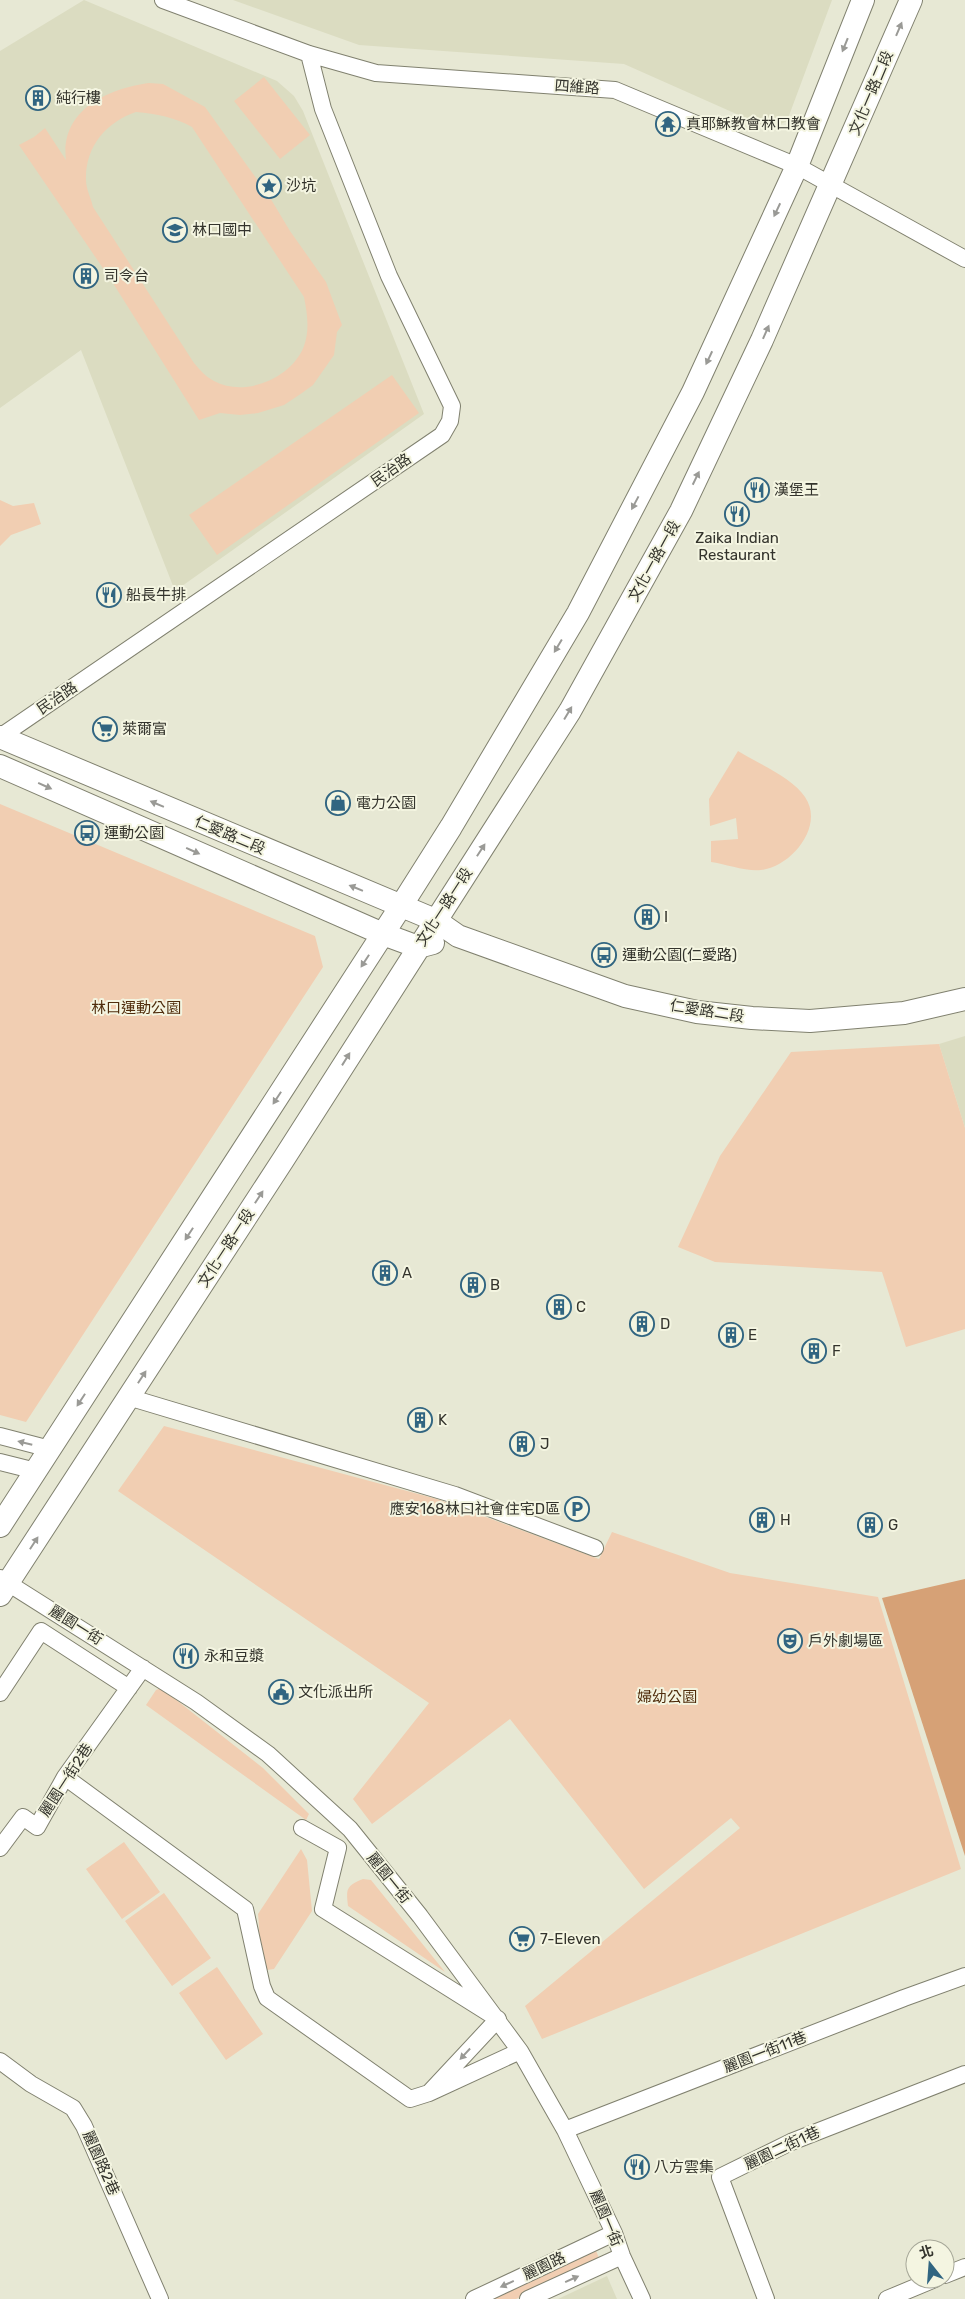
<svg xmlns="http://www.w3.org/2000/svg" width="965" height="2299" font-family="Rubik,'Noto Sans TC',sans-serif">
  <style>
    .built { fill: #dbdcc1 }
    .green { fill: #f1ceb2; fill-rule: evenodd }
    .forest { fill: #d6a176 }
    .lines { fill: none; stroke-linecap: round; stroke-linejoin: round }
    .minor-casing { stroke: #80816f; stroke-width: 18 }
    .secondary-casing { stroke: #80816f; stroke-width: 24 }
    .minor { stroke: #fff; stroke-width: 16 }
    .secondary { stroke: #fff; stroke-width: 22 }
    .oneway { fill: #9a9a96 }
    .labels { text-anchor: middle; stroke-width: 4; stroke-linejoin: round; paint-order: stroke }
    .street-label { font-size: 15px; fill: #34342d; stroke: #f4f5e1 }
    .poi-label { font-size: 15px; fill: #34342d; stroke: #f4f5e1; text-anchor: start }
    .park-label { font-size: 15px; fill: #502d0c; stroke: #f4f5e1 }
  </style>
  <rect width="100%" height="100%" fill="#e7e8d4"/>
  <path class="built" d="M 84,0 L 277,81 L 294,96 L 303,111 L 424,414 L 175,591 L 81,350 L 0,408 L 0,51 Z
    M 233,0 L 832,0 L 787,121 L 770,129 L 624,64 L 359,45 Z
    M 965,1036 L 965,1128 L 939,1044 Z
    M 607,2276 L 617,2299 L 558,2299 Z"/>
  <path class="green" d="M 264,77 L 310,135 L 280,159 L 234,101 Z
    M 149,83 L 163,84 L 205,107 L 269,196 L 290,231 L 326,282 L 342,325 L 337,332 L 334,355 L 313,385 L 302,393 L 284,405 L 258,413 L 240,415 L 220,413 L 199,420 L 111,280 L 19,145 L 34,137 L 45,128 L 66,160 C 60,111 106,89 149,83 ZM 136,112 C 157,114 174,117 192,127 L 304,297 C 307,312 310,330 304,346 C 292,378 245,398 214,381 C 206,377 200,370 194,363 L 93,207 C 91,198 86,189 86,180 C 85,147 106,122 136,112 Z
    M 392,375 L 419,413 L 217,555 L 189,515 Z
    M 0,500 L 13,506 L 34,503 L 41,524 L 11,535 L 0,546 Z
    M 738,751 C 757,763 793,778 805,797 C 825,826 791,867 761,870 C 748,872 725,864 711,862 L 711,841 L 738,839 L 736,818 L 710,826 L 709,799 Z
    M 0,804 L 315,936 L 323,967 L 26,1422 L 0,1415 Z
    M 939,1044 L 965,1128 L 965,1329 L 906,1347 L 882,1272 L 715,1262 L 678,1247 L 720,1156 L 791,1052 Z
    M 164,1426 L 437,1499 L 599,1559 L 612,1532 L 730,1573 L 878,1597 L 961,1869 L 542,2039 L 525,2006 L 740,1828 L 731,1818 L 644,1889 L 510,1719 L 372,1824 L 353,1799 L 429,1703 L 118,1491 Z
    M 161,1688 L 263,1768 L 309,1814 L 306,1820 L 146,1705 L 156,1690 Z
    M 124,1842 L 160,1892 L 122,1919 L 86,1869 Z
    M 301,1849 L 307,1860 L 312,1911 L 274,1969 L 267,1970 C 258,1957 260,1931 258,1914 Z
    M 363,1879 L 371,1880 L 445,1972 L 348,1906 C 346,1889 346,1886 363,1879 Z
    M 164,1893 L 211,1958 L 172,1986 L 125,1921 Z
    M 217,1967 L 263,2034 L 226,2060 L 179,1993 Z
    M 596,2251 L 600,2260 L 516,2299 L 494,2299 Z"/>
  <path class="forest" d="M 965,1579 L 965,1856 L 882,1598 Z"/>
  <g class="lines">
    <defs>
      <path id="minor" d="M 163,0 L 309,54 L 376,73 L 615,90 L 797,166 L 965,259
        M 0,737 L 442,435 L 450,421 L 452,406 L 389,276 L 323,109 L 309,54
        M 128,1397 L 455,1495 L 595,1548
        M 0,1436 L 50,1449
        M 0,1462 L 36,1471
        M 0,1578 L 196,1702 L 268,1754 L 350,1829 L 420,1916 L 520,2051 L 565,2130 L 614,2233 L 622,2256 L 642,2299
        M 0,1693 L 41,1631 L 129,1688
        M 65,1777 L 245,1909 L 262,1986 L 267,1998 L 410,2099 L 429,2093
        M 302,1828 L 338,1848 L 323,1909 L 498,2019 L 429,2093 L 520,2051
        M 0,1848 L 23,1817 L 37,1827 L 65,1777 L 143,1668
        M 0,2061 L 31,2084 L 73,2108 L 84,2126 L 160,2299
        M 565,2130 L 904,1998 L 965,1976
        M 945,2275 L 965,2267
        M 474,2299 L 614,2233
        M 528,2299 L 622,2256
        M 766,2299 L 720,2177 L 791,2142 L 965,2074
        M 887,2299 L 935,2279"/>
      <path id="secondary" d="M 0,737 L 435,920 L 458,936 L 625,996 L 697,1012 L 752,1018 L 810,1021 L 904,1013 L 965,999
        M 0,766 L 383,934 L 418,947 L 433,943
        M 0,1526 L 401,906 L 451,827 L 578,613 L 693,392 L 797,166 L 863,0
        M 0,1595 L 283,1160 L 570,711 L 681,511 L 762,340 L 911,0"/>
    </defs>
    <use href="#minor" class="minor-casing"/>
    <use href="#secondary" class="secondary-casing"/>
    <use href="#minor" class="minor"/>
    <use href="#secondary" class="secondary"/>
  </g>
  <defs><path id="oneway-solid" d="M-6-.8H1V-3.2L6.5 0L1 3.2V.8H-6Z" transform="scale(1.25)"/></defs>
  <g class="oneway">
    <use href="#oneway-solid" transform="translate(899 29) rotate(-67)"/>
    <use href="#oneway-solid" transform="translate(845 45) rotate(112)"/>
    <use href="#oneway-solid" transform="translate(777 210) rotate(115)"/>
    <use href="#oneway-solid" transform="translate(766 332) rotate(-66)"/>
    <use href="#oneway-solid" transform="translate(709 358) rotate(115)"/>
    <use href="#oneway-solid" transform="translate(696 478) rotate(-64)"/>
    <use href="#oneway-solid" transform="translate(635 503) rotate(118)"/>
    <use href="#oneway-solid" transform="translate(558 646) rotate(121)"/>
    <use href="#oneway-solid" transform="translate(568 713) rotate(-59)"/>
    <use href="#oneway-solid" transform="translate(45 786) rotate(24)"/>
    <use href="#oneway-solid" transform="translate(157 804) rotate(-157)"/>
    <use href="#oneway-solid" transform="translate(481 850) rotate(-57)"/>
    <use href="#oneway-solid" transform="translate(193 851) rotate(24)"/>
    <use href="#oneway-solid" transform="translate(356 888) rotate(-158)"/>
    <use href="#oneway-solid" transform="translate(365 961) rotate(123)"/>
    <use href="#oneway-solid" transform="translate(346 1059) rotate(-58)"/>
    <use href="#oneway-solid" transform="translate(277 1098) rotate(123)"/>
    <use href="#oneway-solid" transform="translate(259 1197) rotate(-57)"/>
    <use href="#oneway-solid" transform="translate(189 1234) rotate(123)"/>
    <use href="#oneway-solid" transform="translate(142 1377) rotate(-57)"/>
    <use href="#oneway-solid" transform="translate(81 1400) rotate(123)"/>
    <use href="#oneway-solid" transform="translate(25 1443) rotate(-166)"/>
    <use href="#oneway-solid" transform="translate(34 1543) rotate(-57)"/>
    <use href="#oneway-solid" transform="translate(465 2054) rotate(133)"/>
    <use href="#oneway-solid" transform="translate(572 2279) rotate(-24)"/>
    <use href="#oneway-solid" transform="translate(507 2284) rotate(155)"/>
  </g>
  <defs>
    <symbol id="building-ring" viewBox="-11 -11 22 22"><circle r="9.5" fill="#f4f5e1" stroke="#316581" stroke-width="1.5"/><path d="M-4-6H4V6H1V3H-1V6H-4ZM-2.5-4.3h1.7v1.8h-1.7ZM.8-4.3h1.7v1.8H.8ZM-2.5-1h1.7V.8h-1.7ZM.8-1h1.7V.8H.8Z" fill="#316581"/></symbol>
    <symbol id="temple-ring" viewBox="-11 -11 22 22"><circle r="9.5" fill="#f4f5e1" stroke="#316581" stroke-width="1.5"/><path d="M0-6L5-2H3V0L6.5 2.5H4V6H1.5V3h-3V6H-4V2.5H-6.5L-3 0V-2H-5Z" fill="#316581"/></symbol>
    <symbol id="sight-ring" viewBox="-11 -11 22 22"><circle r="9.5" fill="#f4f5e1" stroke="#316581" stroke-width="1.5"/><path d="M0-6L1.8-2.2L6-1.7L2.9 1.2L3.7 5.4L0 3.3L-3.7 5.4L-2.9 1.2L-6-1.7L-1.8-2.2Z" fill="#316581"/></symbol>
    <symbol id="school-ring" viewBox="-11 -11 22 22"><circle r="9.5" fill="#f4f5e1" stroke="#316581" stroke-width="1.5"/><path d="M0-5L7-2L0 1L-7-2ZM-4 1L0 2.5L4 1V4Q0 6-4 4Z" fill="#316581"/></symbol>
    <symbol id="restaurant-ring" viewBox="-11 -11 22 22"><circle r="9.5" fill="#f4f5e1" stroke="#316581" stroke-width="1.5"/><path d="M-5-6h1v4h1v-4h1v4h1v-4h1v5L-1.5 .5V6h-2V.5L-5-1ZM5-6V6H3V1.5H1.5Q1.5-4 5-6Z" fill="#316581"/></symbol>
    <symbol id="supermarket-ring" viewBox="-11 -11 22 22"><circle r="9.5" fill="#f4f5e1" stroke="#316581" stroke-width="1.5"/><path d="M-6-5.5h2.5l.6 2H6L4.5 2H-2.5L-4.4-4H-6ZM-1.5 3.2a1.3 1.3 0 1 0 .1 0ZM3 3.2a1.3 1.3 0 1 0 .1 0Z" fill="#316581"/></symbol>
    <symbol id="shop-ring" viewBox="-11 -11 22 22"><circle r="9.5" fill="#f4f5e1" stroke="#316581" stroke-width="1.5"/><path d="M-5-2.5h2.3a2.7 3.5 0 0 1 5.4 0H5L5.5 6h-11ZM-1.5-2.5h3a1.5 2.3 0 0 0-3 0Z" fill="#316581"/></symbol>
    <symbol id="bus-ring" viewBox="-11 -11 22 22"><circle r="9.5" fill="#f4f5e1" stroke="#316581" stroke-width="1.5"/><path d="M-5-6H5V4H4V6H2V4H-2V6H-4V4H-5ZM-3.5-4V0h7V-4ZM-3.5 1.2v1.5H-2V1.2ZM2 1.2v1.5H3.5V1.2Z" fill="#316581"/></symbol>
    <symbol id="parking-ring" viewBox="-11 -11 22 22"><circle r="9.5" fill="#f4f5e1" stroke="#316581" stroke-width="1.5"/><path d="M-3.5-5.5H1a3.5 3.5 0 0 1 0 7H-1V5.5H-3.5ZM-1-3.4V-.6H.8a1.4 1.4 0 0 0 0-2.8Z" fill="#316581"/></symbol>
    <symbol id="theatre-ring" viewBox="-11 -11 22 22"><circle r="9.5" fill="#f4f5e1" stroke="#316581" stroke-width="1.5"/><path d="M-5-5.5Q0-4 5-5.5V0Q5 5 0 6Q-5 5-5 0ZM-3.3-2.5H-1v1.5H-3.3ZM1-2.5H3.3v1.5H1ZM-2.8 1Q0 5.5 2.8 1Z" fill="#316581"/></symbol>
    <symbol id="civic-ring" viewBox="-11 -11 22 22"><circle r="9.5" fill="#f4f5e1" stroke="#316581" stroke-width="1.5"/><path d="M-.6-6.5H3V-4.5H.6V-3L4-1V1h2V6H-6V1h2V-1L-.6-3ZM-1.2 2.5V6h2.4V2.5Z" fill="#316581"/></symbol>
  </defs>
  <g fill-rule="evenodd">
    <use href="#building-ring" x="24" y="84" width="28" height="28"/>
    <use href="#temple-ring" x="654" y="110" width="28" height="28"/>
    <use href="#sight-ring" x="255" y="172" width="28" height="28"/>
    <use href="#school-ring" x="161" y="216" width="28" height="28"/>
    <use href="#building-ring" x="72" y="262" width="28" height="28"/>
    <use href="#restaurant-ring" x="743" y="476" width="28" height="28"/>
    <use href="#restaurant-ring" x="723" y="500" width="28" height="28"/>
    <use href="#restaurant-ring" x="95" y="581" width="28" height="28"/>
    <use href="#supermarket-ring" x="91" y="715" width="28" height="28"/>
    <use href="#shop-ring" x="324" y="789" width="28" height="28"/>
    <use href="#bus-ring" x="73" y="819" width="28" height="28"/>
    <use href="#building-ring" x="633" y="903" width="28" height="28"/>
    <use href="#bus-ring" x="590" y="941" width="28" height="28"/>
    <use href="#building-ring" x="371" y="1259" width="28" height="28"/>
    <use href="#building-ring" x="459" y="1271" width="28" height="28"/>
    <use href="#building-ring" x="545" y="1293" width="28" height="28"/>
    <use href="#building-ring" x="628" y="1310" width="28" height="28"/>
    <use href="#building-ring" x="717" y="1321" width="28" height="28"/>
    <use href="#building-ring" x="800" y="1337" width="28" height="28"/>
    <use href="#building-ring" x="406" y="1406" width="28" height="28"/>
    <use href="#building-ring" x="508" y="1430" width="28" height="28"/>
    <use href="#parking-ring" x="563" y="1495" width="28" height="28"/>
    <use href="#building-ring" x="748" y="1506" width="28" height="28"/>
    <use href="#building-ring" x="856" y="1511" width="28" height="28"/>
    <use href="#theatre-ring" x="776" y="1627" width="28" height="28"/>
    <use href="#restaurant-ring" x="172" y="1642" width="28" height="28"/>
    <use href="#civic-ring" x="267" y="1678" width="28" height="28"/>
    <use href="#supermarket-ring" x="508" y="1925" width="28" height="28"/>
    <use href="#restaurant-ring" x="623" y="2153" width="28" height="28"/>
  </g>
  <g class="labels">
    <g class="street-label">
      <text transform="translate(577 87) rotate(4)" y="5">四維路</text>
      <text transform="translate(871 93) rotate(-67)" y="5">文化一路二段</text>
      <text transform="translate(391 470) rotate(-35)" y="5">民治路</text>
      <text transform="translate(654 561) rotate(-61)" y="5">文化一路一段</text>
      <text transform="translate(57 698) rotate(-34)" y="5">民治路</text>
      <text transform="translate(230 835) rotate(23)" y="5">仁愛路二段</text>
      <text transform="translate(444 907) rotate(-57)" y="5">文化一路一段</text>
      <text transform="translate(707 1011) rotate(9)" y="5">仁愛路二段</text>
      <text transform="translate(226 1248) rotate(-57)" y="5">文化一路一段</text>
      <text transform="translate(76 1625) rotate(32)" y="5">麗園一街</text>
      <text transform="translate(66 1780) rotate(-57)" y="5">麗園一街2巷</text>
      <text transform="translate(389 1878) rotate(51)" y="5">麗園一街</text>
      <text transform="translate(765 2052) rotate(-21)" y="5">麗園一街11巷</text>
      <text transform="translate(782 2148) rotate(-25)" y="5">麗園二街1巷</text>
      <text transform="translate(101 2163) rotate(66)" y="5">麗園路2巷</text>
      <text transform="translate(606 2218) rotate(67)" y="5">麗園一街</text>
      <text transform="translate(544 2266) rotate(-25)" y="5">麗園路</text>
    </g>
    <g class="poi-label">
      <text x="56" y="103">純行樓</text>
      <text x="686" y="129">真耶穌教會林口教會</text>
      <text x="286" y="191">沙坑</text>
      <text x="192" y="235">林口國中</text>
      <text x="104" y="281">司令台</text>
      <text x="774" y="495">漢堡王</text>
      <text x="737" y="543" text-anchor="middle">Zaika Indian<tspan x="737" dy="17">Restaurant</tspan></text>
      <text x="126" y="600">船長牛排</text>
      <text x="122" y="734">萊爾富</text>
      <text x="356" y="808">電力公園</text>
      <text x="104" y="838">運動公園</text>
      <text x="664" y="922">I</text>
      <text x="622" y="960">運動公園(仁愛路)</text>
      <text x="402" y="1278">A</text>
      <text x="490" y="1290">B</text>
      <text x="576" y="1312">C</text>
      <text x="660" y="1329">D</text>
      <text x="748" y="1340">E</text>
      <text x="832" y="1356">F</text>
      <text x="438" y="1425">K</text>
      <text x="540" y="1449">J</text>
      <text x="560" y="1514" text-anchor="end">應安168林口社會住宅D區</text>
      <text x="780" y="1525">H</text>
      <text x="888" y="1530">G</text>
      <text x="808" y="1646">戶外劇場區</text>
      <text x="204" y="1661">永和豆漿</text>
      <text x="298" y="1697">文化派出所</text>
      <text x="540" y="1944">7-Eleven</text>
      <text x="654" y="2172">八方雲集</text>
    </g>
    <g class="park-label">
      <text x="136" y="1013">林口運動公園</text>
      <text x="667" y="1702">婦幼公園</text>
    </g>
  </g>
  <g transform="translate(930 2264) rotate(343)"><circle r="24" fill="#f4f5e1" stroke="#a7a899"/>
  <path d="M0-4L9 19L0 12L-9 19Z" fill="#316581"/>
  <text y="-8" font-size="14" font-weight="bold" text-anchor="middle" fill="#34342d">北</text>
  </g>
</svg>
